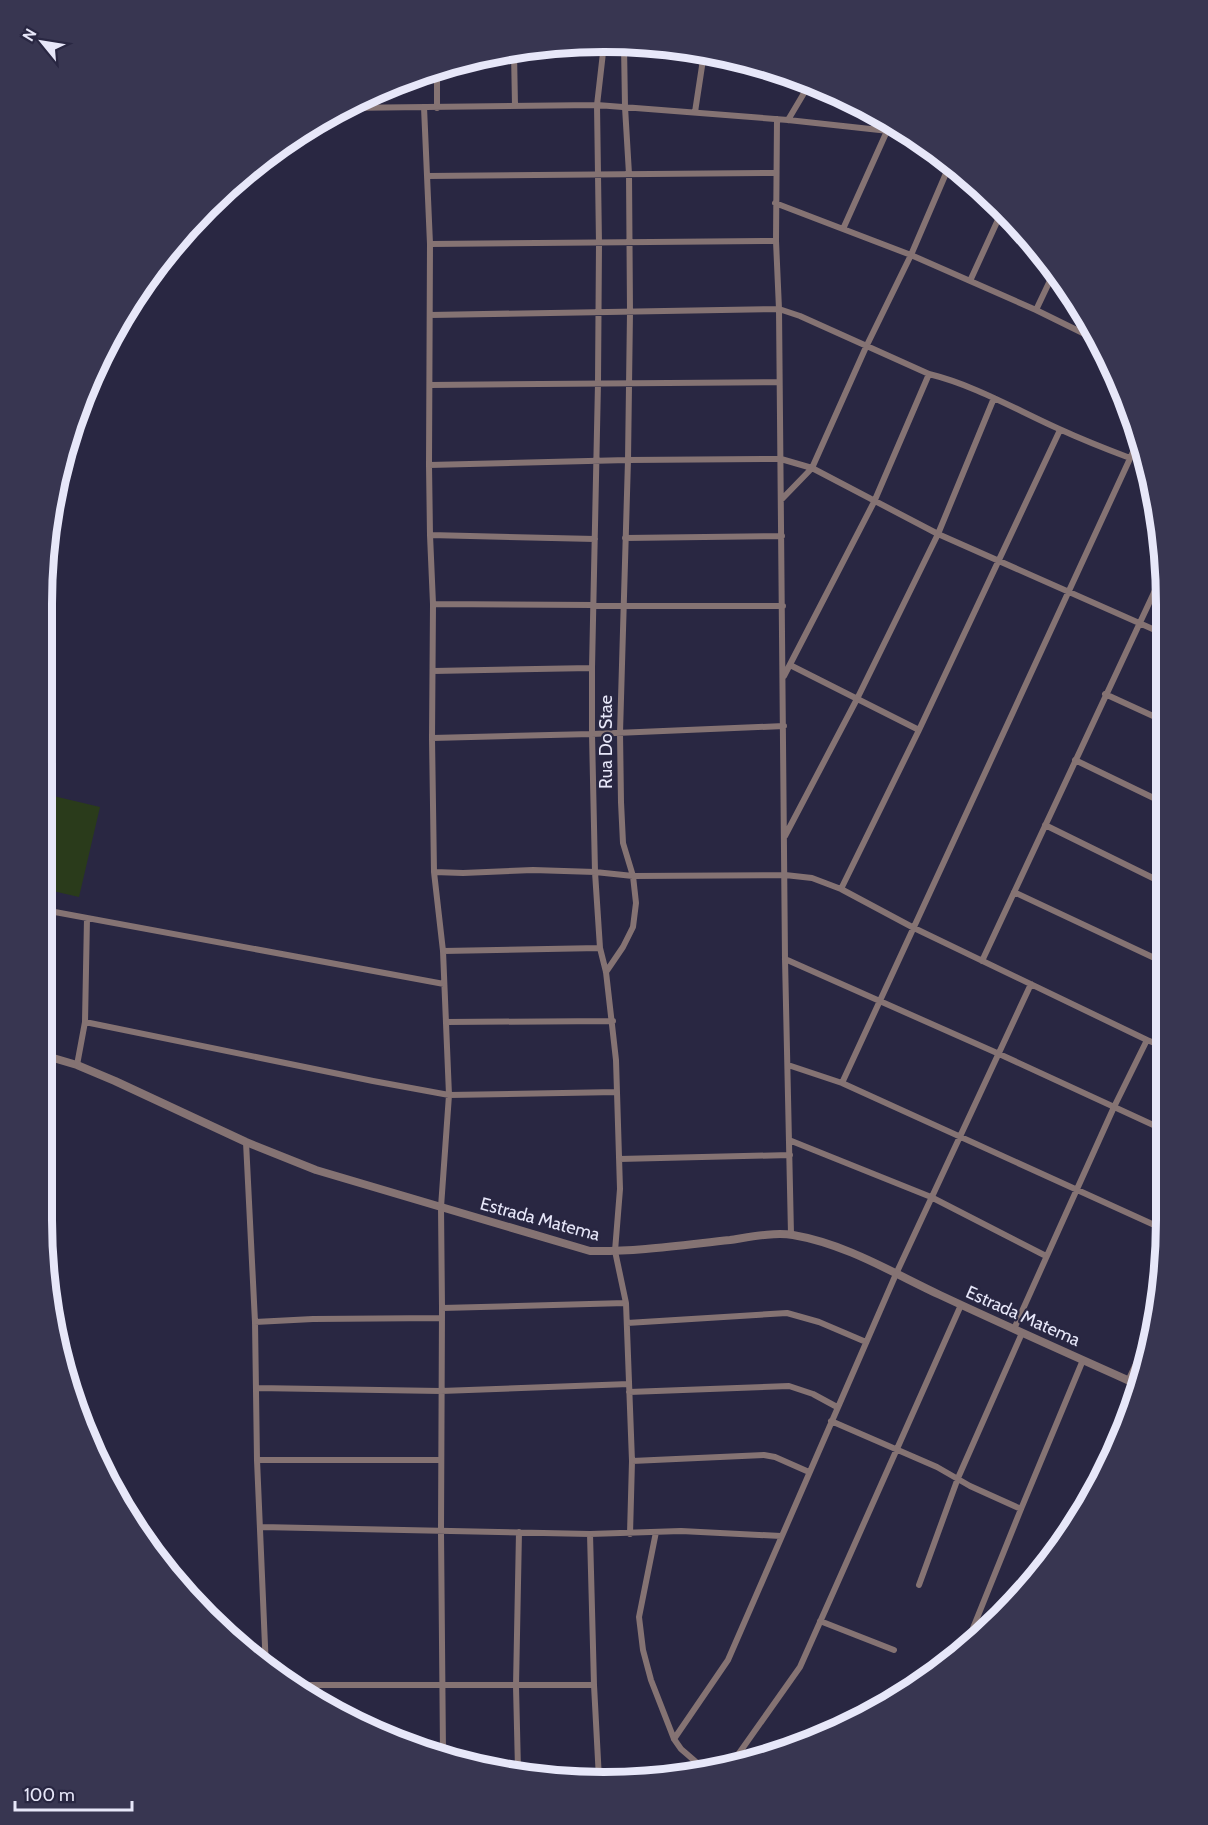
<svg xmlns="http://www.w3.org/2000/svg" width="1208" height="1825" font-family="Cabin,sans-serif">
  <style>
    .green { fill: #2a3b1b }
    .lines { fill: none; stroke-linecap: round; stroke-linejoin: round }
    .minor { stroke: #857373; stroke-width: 6 }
    .tertiary { stroke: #857373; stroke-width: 8 }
    .labels { text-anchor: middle; stroke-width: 4.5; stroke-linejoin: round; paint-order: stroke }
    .street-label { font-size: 18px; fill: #e7e7f9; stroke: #292742 }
    .rim { fill: none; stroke: #e7e7f9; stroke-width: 8 }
  </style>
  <rect width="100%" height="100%" fill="#292742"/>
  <path class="green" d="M 45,794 L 100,807 L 79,897 L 44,889 Z"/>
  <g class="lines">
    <path class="minor" d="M 604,44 L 597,105 L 599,244 L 598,383 L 592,668 L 592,734 L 595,872 L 600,948 L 606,972 L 616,1060 L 620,1189 L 615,1251 L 626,1303 L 632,1461 L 630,1534
      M 514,52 L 515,106
      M 437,69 L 437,108
      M 361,98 L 361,108
      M 424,107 L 430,244 L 429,465 L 430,535 L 433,604 L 432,738 L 434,872 L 443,951 L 449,1095 L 441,1207 L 442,1308 L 441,1532 L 443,1753
      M 342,108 L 597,105 L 788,120 L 907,133
      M 695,112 L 704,53
      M 777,119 L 776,241 L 779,309 L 785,959 L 791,1234
      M 788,120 L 810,83
      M 880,130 L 885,118
      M 427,176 L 776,173
      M 775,203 L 911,255 L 1036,310 L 1099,341
      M 843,229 L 887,131
      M 430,244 L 776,241
      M 970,281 L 1002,211
      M 1036,310 L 1055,270
      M 430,315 L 779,309 L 800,316 L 929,374 C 974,385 1015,409 1057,428 C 1081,439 1106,449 1130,458
      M 430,385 L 779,382
      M 429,465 L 628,460 L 781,459 L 812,468 L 938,534 L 1164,634
      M 782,499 L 812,468 L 866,347 L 911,255 L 950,164
      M 430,535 L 595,539
      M 625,538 L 782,536
      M 433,604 L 783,606
      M 790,665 L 919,730
      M 433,671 L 592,668
      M 784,676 L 874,502 L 929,374
      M 1105,694 L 1164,721
      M 432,738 L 592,734 L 784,726
      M 1075,760 L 1164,803
      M 1045,825 L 1163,883
      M 785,836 L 857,699 L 938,534 L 994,398
      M 434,872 L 463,873 L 533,870 L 595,872 L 633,876 L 785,875 L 812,878 L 841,889 L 914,928 L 1147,1040 L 1162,1046
      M 841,889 L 919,730 L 1060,430
      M 1014,892 L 1163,962
      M 44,910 L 444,984
      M 443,951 L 600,948
      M 785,959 L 997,1053 L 1162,1129
      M 982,961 L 1165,569
      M 606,972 L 623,947 L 633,927 L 636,903 L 633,876 L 623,843 L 621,802 L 620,733 L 628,460 L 630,312 L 629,174 L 625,107 L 624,45
      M 85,1022 L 87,918
      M 446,1022 L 613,1021
      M 77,1065 L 85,1022 L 373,1081 L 449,1095 L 617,1092
      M 788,1065 L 842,1083 L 1161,1228
      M 842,1083 L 1139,439
      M 789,1140 L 931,1197 L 1046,1256
      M 246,1142 L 255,1322 L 257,1460 L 266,1669
      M 619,1159 L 790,1155
      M 442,1308 L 626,1303
      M 255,1322 L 313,1319 L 442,1318
      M 627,1323 L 787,1313 L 819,1322 L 866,1342
      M 1014,1329 L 1114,1107 L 1147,1040
      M 1128,1381 L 1147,1340
      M 256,1388 L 441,1391 L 629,1384
      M 629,1392 L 789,1386 L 813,1394 L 837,1407
      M 831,1421 L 937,1467 L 970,1486 L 1021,1509
      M 257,1460 L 441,1460
      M 632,1461 L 764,1455 L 775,1457 L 809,1472
      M 261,1527 L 590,1534 L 681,1531 L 781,1536
      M 656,1532 L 639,1617 L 643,1650 L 651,1680 L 674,1739 L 681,1749 L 703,1768
      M 590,1534 L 594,1685 L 599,1779
      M 919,1585 L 958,1478 L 1022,1333
      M 820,1621 L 894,1650
      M 969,1638 L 1021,1509 L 1083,1360
      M 294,1685 L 594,1685
      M 674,1739 L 728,1660 L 896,1274 L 1031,984
      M 738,1756 L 754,1762
      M 730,1766 L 800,1667 L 961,1305
      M 518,1770 L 516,1686 L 519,1532"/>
    <path class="tertiary" d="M 43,1055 L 77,1065 L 115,1081 L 246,1142 L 316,1170 L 590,1251 C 637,1252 683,1245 730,1240 C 750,1237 774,1232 793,1235 C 846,1244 893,1273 940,1295 C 1004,1325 1069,1354 1134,1383"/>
  </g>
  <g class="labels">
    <g class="street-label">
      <text transform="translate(606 742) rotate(-90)" y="6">Rua Do Stae</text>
      <text transform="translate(540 1219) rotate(15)" y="6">Estrada Matema</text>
      <text transform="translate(1023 1316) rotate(24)" y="6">Estrada Matema</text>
    </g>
  </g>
  <path d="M0 0H1208V1825H0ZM604 52H604A552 552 0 0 1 1156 604V1220A552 552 0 0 1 604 1772H604A552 552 0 0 1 52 1220V604A552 552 0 0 1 604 52Z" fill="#383651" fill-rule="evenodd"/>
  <path class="rim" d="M604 52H604A552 552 0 0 1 1156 604V1220A552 552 0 0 1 604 1772H604A552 552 0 0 1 52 1220V604A552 552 0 0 1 604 52Z"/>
  <g transform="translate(42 42) rotate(300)" stroke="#292742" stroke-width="4.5" paint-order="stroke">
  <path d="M0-4.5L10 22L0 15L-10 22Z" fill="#e7e7f9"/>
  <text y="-9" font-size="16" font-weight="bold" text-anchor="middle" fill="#e7e7f9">N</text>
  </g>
  <path d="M15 1801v9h117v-9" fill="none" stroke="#e7e7f9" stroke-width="3"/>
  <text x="24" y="1801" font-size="18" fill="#e7e7f9" stroke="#292742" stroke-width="4.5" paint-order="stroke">100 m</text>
</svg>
